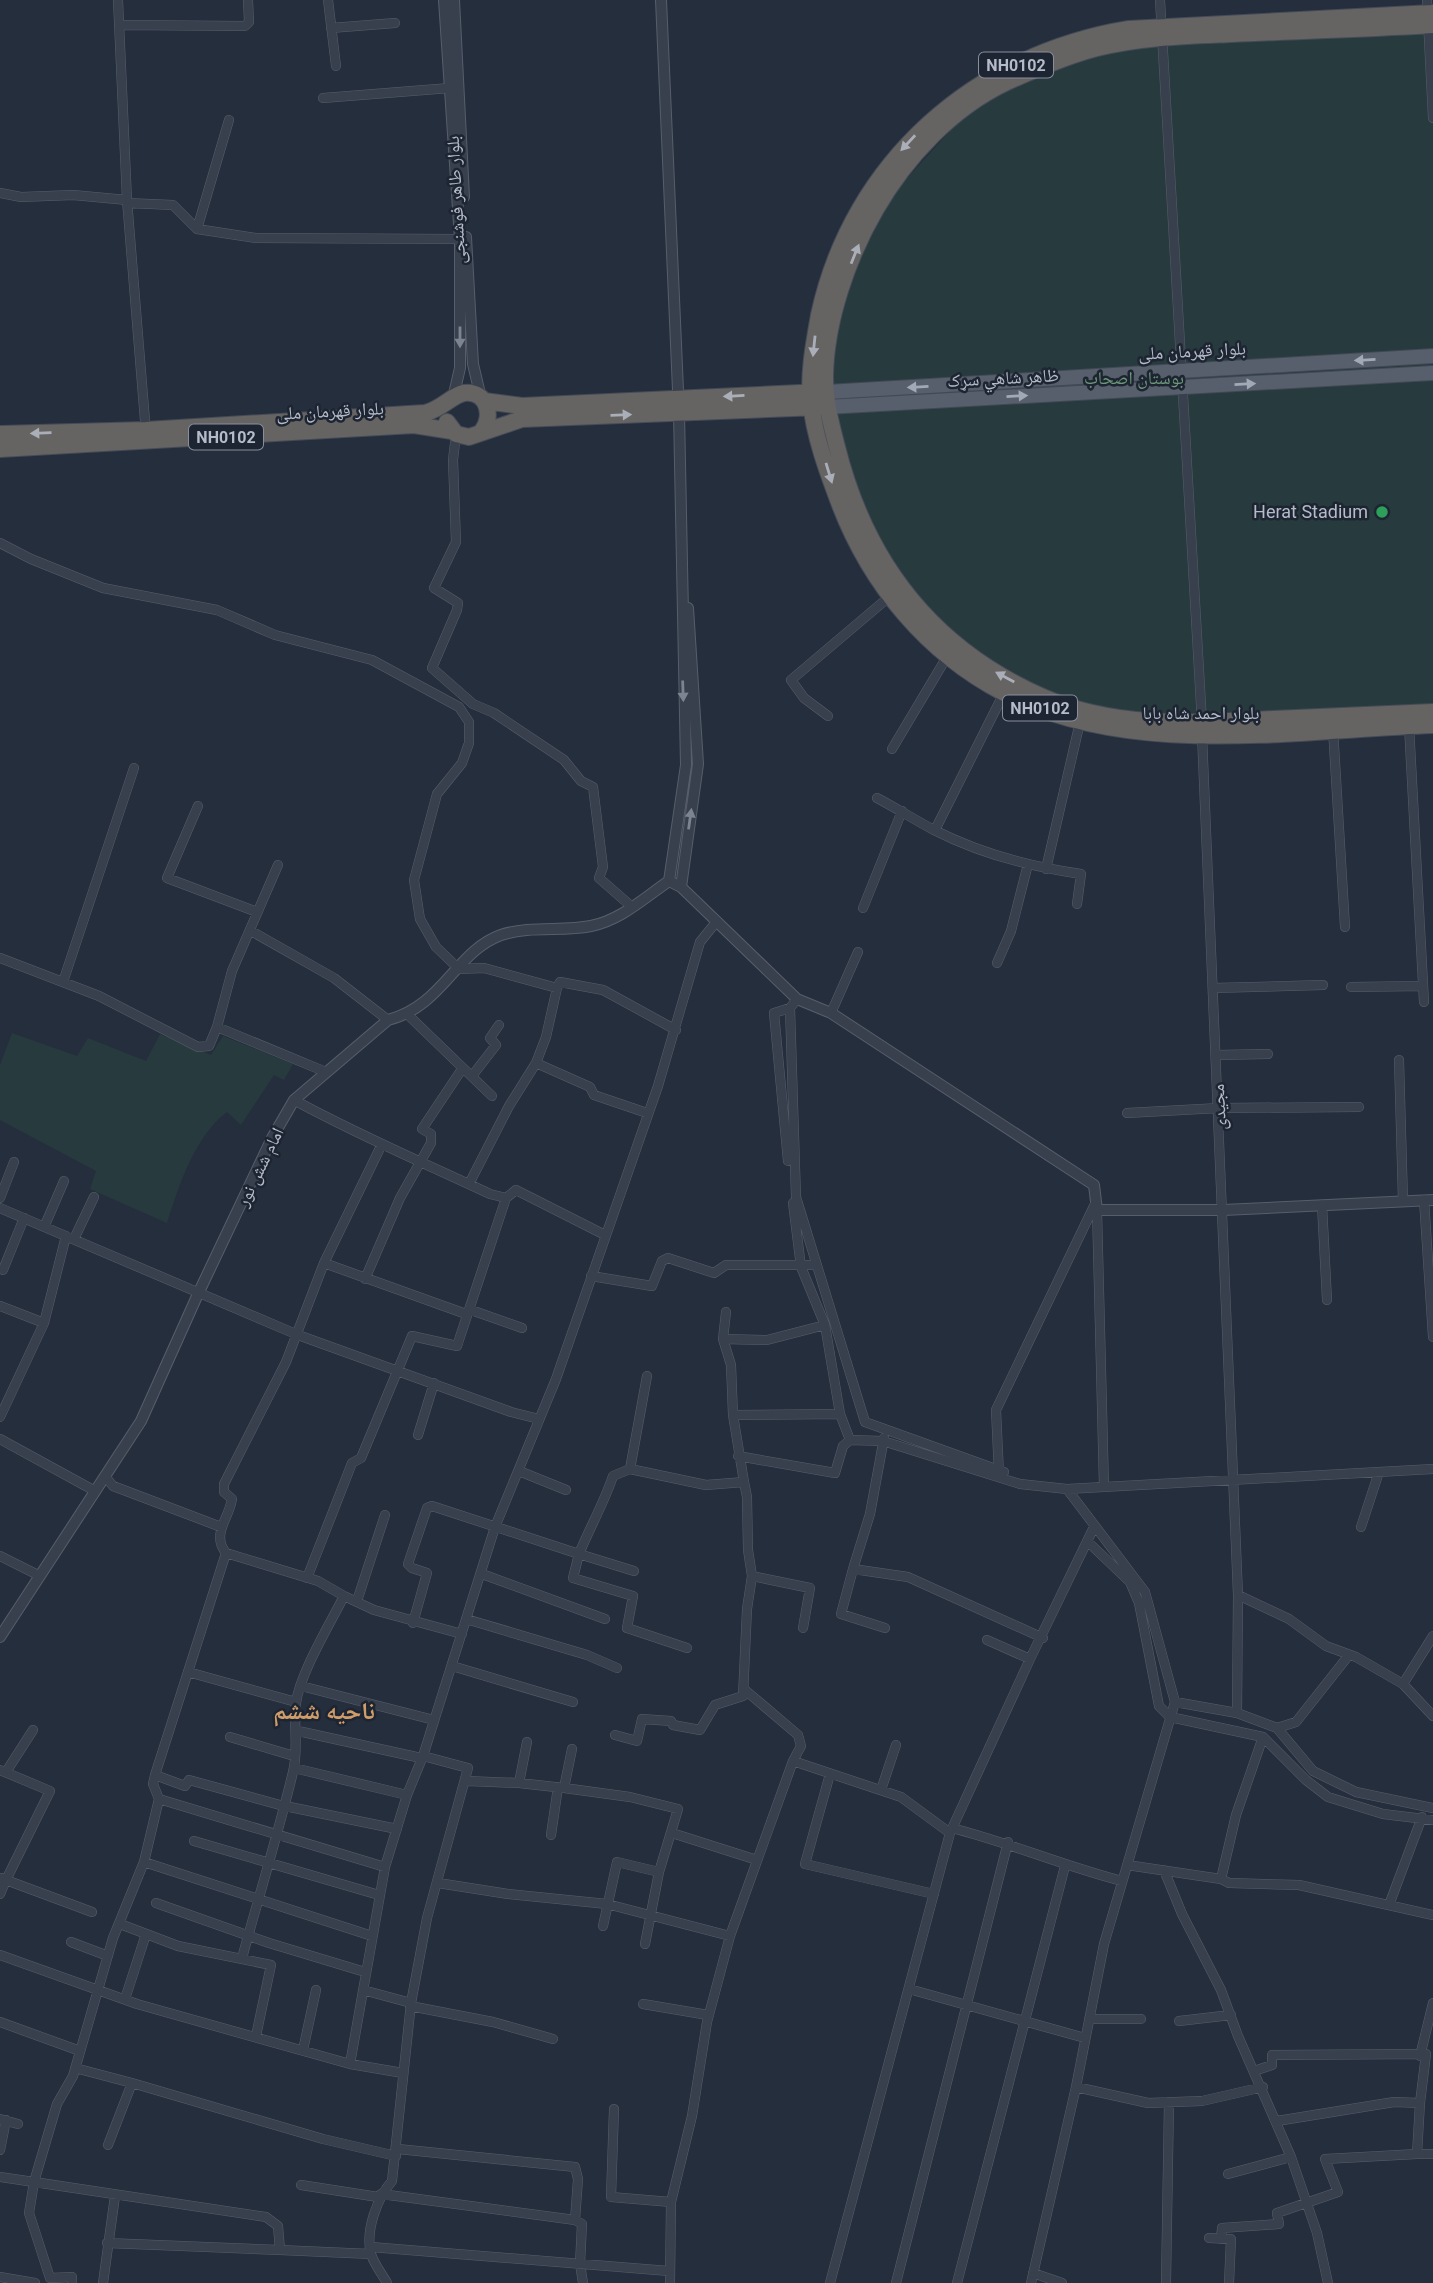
<svg xmlns="http://www.w3.org/2000/svg" width="1433" height="2283" font-family="Roboto,'Noto Naskh Arabic',sans-serif">
  <style>
    .green { fill: #273a3e }
    .lines { fill: none; stroke-linecap: round; stroke-linejoin: round }
    .minor-casing { stroke: #575e6b; stroke-width: 10 }
    .tertiary-casing { stroke: #575e6b; stroke-width: 12 }
    .primary-casing { stroke: #424956; stroke-width: 16 }
    .trunk-casing { stroke: #444b58; stroke-width: 18 }
    .minor { stroke: #39404d; stroke-width: 9 }
    .tertiary { stroke: #39404d; stroke-width: 10 }
    .primary { stroke: #575f6d; stroke-width: 14 }
    .trunk { stroke: #656462; stroke-width: 16 }
    .oneway { fill: #a9aeb9 }
    .oneway2 { fill: #7d8491 }
    .oneway3 { fill: #a2a9b6 }
    .leisure-dot { fill: #2e9e5b; stroke: #1e2532; stroke-width: 2.5 }
    .labels { text-anchor: middle; stroke-width: 5; stroke-linejoin: round; paint-order: stroke }
    .shield { fill: #1e2532; stroke: #888e9b; stroke-width: 2 }
    .shield-label { font-size: 16px; font-weight: bold; fill: #b5bbc8 }
    .street-label { font-size: 18px; fill: #b5bbc8; stroke: #1e2532 }
    .park-label { font-size: 18px; fill: #6e987a; stroke: #1e2532 }
    .poi-label { font-size: 18px; fill: #b5bbc8; stroke: #1e2532; text-anchor: end }
    .district-label { font-size: 24px; font-weight: bold; fill: #cf9d69; stroke: #1e2532 }
  </style>
  <rect width="100%" height="100%" fill="#252e3d"/>
  <path class="green" d="M 1433,27 L 1433,707 L 1185,719 L 1075,705 L 977,658 L 916,600 L 872,534 L 835,419 L 832,383 L 837,336 L 852,277 L 873,228 L 899,187 L 960,120 L 1006,91 L 1059,66 L 1156,41 Z
    M 12,1033 L 77,1056 L 88,1038 L 146,1061 L 160,1034 L 211,1055 L 223,1036 L 293,1064 L 284,1080 L 274,1075 L 241,1125 L 227,1112 C 195,1136 179,1185 167,1223 L 90,1189 L 96,1171 L 0,1120 L 0,1065 Z"/>
  <g class="lines">
    <defs>
      <path id="minor" d="M 118,0 L 127,200 L 146,433
        M 328,0 L 336,66
        M 1160,0 L 1202,722
        M 1427,0 L 1433,118
        M 120,25 L 245,26 L 249,22 L 248,0
        M 331,28 L 395,23
        M 323,98 L 450,88
        M 0,193 L 21,197 L 73,195 L 127,200
        M 127,203 L 173,205 L 197,229 L 256,238 L 460,239
        M 197,229 L 229,120
        M 456,434 L 453,460 L 456,542 L 434,588 L 458,603 L 457,610 L 432,668 L 473,704 L 494,713 L 564,760 L 581,781 L 593,787 L 603,867 L 599,878 L 632,907
        M 0,543 L 31,559 L 103,588 L 217,610 L 275,635 L 372,660 L 459,707 L 469,722 L 469,743 L 462,763 L 437,794 L 414,880 L 420,919 L 436,947 L 459,969 L 484,968 L 557,988 L 560,982 L 603,990 L 676,1030
        M 828,716 L 804,698 L 791,680 L 889,597
        M 1409,726 L 1424,1002
        M 1333,729 L 1345,927
        M 1202,735 L 1238,1595 L 1237,1713
        M 892,749 L 948,655
        M 877,798 C 896,808 915,820 934,830 C 979,853 1032,867 1081,874 L 1077,904
        M 198,806 L 167,878 L 257,912
        M 935,830 L 1004,693
        M 1046,869 L 1080,722
        M 863,908 L 902,811
        M 251,931 L 334,978 L 388,1020
        M 0,958 L 99,996 L 198,1047 L 209,1046 L 217,1027 L 326,1072
        M 997,963 L 1011,931 L 1028,864
        M 63,982 L 134,768
        M 1351,987 L 1423,986
        M 1213,988 L 1323,985
        M 797,999 L 790,1008 L 796,1197 L 865,1422 L 1004,1472
        M 831,1013 L 858,952
        M 408,1015 L 492,1096
        M 217,1027 L 232,971 L 278,865
        M 1216,1055 L 1268,1054
        M 1399,1060 L 1403,1201
        M 536,1063 L 590,1087 L 594,1095 L 647,1113
        M 472,1076 L 496,1045 L 490,1038 L 499,1025
        M 294,1100 C 358,1135 424,1163 490,1194 L 506,1198 L 516,1190 L 605,1235
        M 1127,1113 L 1219,1108 L 1359,1107
        M 788,1161 L 774,1013 L 790,1008
        M 469,1184 L 509,1106 L 536,1063 L 546,1037 L 557,988
        M 0,1198 L 14,1162
        M 1424,1200 L 1433,1337
        M 793,1203 L 801,1267 L 825,1325 L 840,1414 L 850,1440
        M 1322,1205 L 1327,1300
        M 0,1208 L 298,1335 L 511,1412 L 539,1419
        M 1097,1210 L 1104,1487
        M 45,1225 L 64,1181
        M 74,1239 L 94,1197
        M 324,1263 L 466,1314 L 471,1310 L 522,1328
        M 3,1270 L 24,1218
        M 591,1276 L 652,1286 L 662,1261 L 668,1258 L 714,1273 L 726,1265 L 815,1265
        M 365,1279 L 400,1198 L 431,1143 L 431,1134 L 422,1129 L 462,1069
        M 0,1306 L 44,1323
        M 726,1312 L 723,1339 L 731,1365 L 733,1415 L 840,1414
        M 723,1339 L 767,1340 L 825,1325
        M 0,1417 L 44,1323 L 66,1236
        M 418,1435 L 434,1383
        M 0,1439 L 95,1491
        M 738,1456 L 835,1473 L 843,1446 L 850,1440 L 883,1441 L 1020,1484 L 1067,1489 L 1433,1469
        M 630,1469 L 647,1376
        M 519,1471 L 566,1490
        M 999,1474 L 996,1410 L 1095,1204
        M 105,1476 L 113,1486 L 221,1527
        M 1361,1527 L 1379,1472
        M 1088,1542 L 1130,1582 L 1139,1603 L 1159,1706 L 1170,1717 L 1263,1737 L 1306,1780 L 1328,1797 L 1383,1814 L 1433,1820
        M 226,1553 L 318,1581 L 344,1596
        M 0,1556 L 38,1575
        M 853,1569 L 870,1514 L 884,1438
        M 634,1571 L 579,1554 C 590,1527 604,1503 613,1476 L 630,1469 L 706,1485 L 744,1482 L 733,1415
        M 482,1574 L 605,1619
        M 752,1576 L 810,1588 L 803,1628
        M 307,1578 L 352,1463 L 361,1458 L 412,1336 L 457,1346 L 506,1198
        M 1238,1595 L 1289,1619 L 1326,1646 L 1356,1657 L 1403,1684 L 1433,1716
        M 357,1601 L 385,1515
        M 466,1619 L 587,1655 L 617,1668
        M 413,1623 L 427,1573 L 412,1568 L 408,1564 L 427,1508 L 432,1506 L 579,1554 L 573,1578 L 633,1596 L 627,1628 L 687,1648
        M 885,1628 L 841,1614 L 853,1569 L 908,1577 L 1043,1638
        M 987,1640 L 1030,1659
        M 452,1666 L 573,1702
        M 188,1672 L 296,1702
        M 1403,1684 L 1433,1636
        M 301,1686 L 434,1720
        M 745,1690 L 798,1735 L 801,1746 L 793,1761 L 901,1797 L 950,1833 L 1030,1659 L 1094,1527
        M 1175,1702 L 1237,1713 L 1277,1728 L 1313,1771 L 1356,1792 L 1433,1808
        M 1277,1728 L 1296,1722 L 1349,1655
        M 298,1731 L 421,1758
        M 615,1735 L 637,1741 L 642,1719 L 671,1721 L 673,1725 L 700,1730 L 715,1705 L 743,1696 L 747,1609 L 752,1576 L 748,1550 L 747,1497 L 744,1482
        M 230,1737 L 294,1756
        M 1263,1737 L 1236,1815 L 1221,1879 L 1229,1883 L 1299,1885 L 1433,1915
        M 294,1768 L 407,1795
        M 0,1770 L 50,1791 L 6,1880 L 92,1912
        M 6,1772 L 33,1730
        M 830,1774 L 805,1864 L 934,1894
        M 155,1775 L 226,1553 C 211,1534 229,1519 232,1499 L 224,1492 L 224,1484 L 286,1362 L 324,1263 L 382,1144
        M 467,1781 L 519,1783 L 527,1742
        M 519,1783 L 564,1788 L 572,1749
        M 564,1788 L 630,1797 L 678,1809 L 659,1872 L 645,1944
        M 881,1790 L 896,1745
        M 159,1799 L 385,1867
        M 952,1828 C 1010,1843 1064,1866 1122,1881
        M 672,1833 L 757,1860
        M 551,1835 L 558,1787
        M 194,1841 L 379,1895
        M 144,1862 L 372,1936
        M 1127,1865 L 1221,1879
        M 1164,1870 L 1182,1914 L 1221,1990 L 1238,2036 L 1291,2157 L 1317,2233 L 1328,2283
        M 438,1883 L 508,1894 L 607,1904 L 730,1936
        M 0,1894 L 6,1880 L 2,1878
        M 156,1903 L 269,1943 L 365,1972
        M 1389,1905 L 1422,1817
        M 120,1924 L 178,1946 L 271,1965 L 256,2036
        M 603,1926 L 617,1862 L 659,1872
        M 71,1942 L 108,1956
        M 0,1955 L 137,2004 L 350,2064 L 403,2073
        M 242,1958 C 259,1896 278,1834 293,1772 C 299,1748 293,1726 296,1703 C 300,1673 330,1624 344,1596 L 374,1610 L 462,1634
        M 909,1989 L 1085,2038
        M 363,1990 L 411,2003
        M 125,1999 L 146,1934
        M 643,2004 L 708,2015
        M 410,2006 L 493,2022 L 553,2039
        M 1089,2019 L 1141,2019
        M 1179,2021 L 1231,2015
        M 0,2022 L 80,2051
        M 303,2050 L 316,1990
        M 1420,2056 L 1433,2003
        M 350,2064 L 385,1867 L 407,1795 L 423,1756
        M 75,2068 L 132,2083 L 108,2145
        M 1254,2071 L 1272,2065 L 1272,2055 L 1426,2054 L 1420,2103
        M 132,2083 L 323,2139 L 396,2156
        M 1076,2087 L 1148,2103 L 1202,2101 L 1263,2087
        M 614,2109 L 611,2197 L 671,2202
        M 0,2119 L 18,2124
        M 398,2149 L 575,2167 L 578,2179 L 575,2220 L 582,2224 L 580,2264 L 583,2283
        M 0,2150 L 6,2120
        M 1417,2154 L 1433,2154
        M 1228,2174 L 1291,2157
        M 0,2177 L 34,2182 L 57,2104 L 73,2076 L 113,1938 L 144,1862 L 159,1799 L 153,1784 L 155,1775 L 185,1786 L 189,1780 L 280,1805 L 397,1829
        M 301,2185 L 378,2197 L 381,2194 L 575,2220
        M 1209,2238 L 1231,2239 L 1229,2283
        M 1221,2239 L 1222,2228 L 1279,2224 L 1277,2213 L 1338,2192 L 1325,2159 L 1417,2154 L 1420,2103 L 1394,2102 L 1277,2121
        M 107,2243 L 280,2250
        M 371,2247 L 669,2271
        M 1033,2273 L 1062,2283
        M 0,2277 L 35,2283
        M 72,2283 L 72,2277 L 50,2278 L 29,2213 L 34,2182 L 266,2217 L 278,2226 L 280,2250 L 371,2254
        M 103,2283 L 115,2196
        M 387,2283 C 382,2274 374,2264 371,2254 C 365,2231 377,2198 392,2181 L 411,2003 L 427,1918 L 468,1768 L 423,1756 L 495,1527 L 556,1379 L 658,1086 L 700,942 L 717,921
        M 670,2283 L 671,2202 L 692,2116 L 707,2022 L 730,1936 L 793,1761
        M 830,2283 L 950,1833
        M 896,2283 L 1008,1842
        M 957,2283 L 1065,1866
        M 1031,2283 L 1076,2087 L 1104,1944 L 1175,1702 L 1145,1592 L 1067,1489
        M 1166,2283 L 1169,2102"/>
      <path id="tertiary" d="M 444,0 L 460,239 L 460,368 L 453,398
        M 454,0 L 464,197
        M 661,0 L 679,413 L 686,765 L 669,881
        M 466,237 L 473,364 L 481,398
        M 681,887 L 698,764 L 688,608
        M 0,1637 L 141,1421 L 198,1294 L 272,1138 L 294,1100 L 388,1020 C 443,1006 456,951 501,935 C 531,925 562,932 591,926 C 621,920 644,898 669,881 L 681,887 L 797,999 L 831,1013 L 1094,1185 L 1097,1210 L 1223,1210 L 1433,1200"/>
      <path id="primary" d="M 827,392 L 1433,356
        M 827,407 L 1433,373"/>
      <path id="trunk" d="M 1433,13 L 1129,29 C 975,54 852,162 819,315 C 814,343 808,374 811,402 C 814,436 828,473 840,505 C 871,585 927,653 1004,693 C 1130,759 1295,730 1433,725
        M 1433,25 C 1366,29 1299,31 1232,34 C 1187,36 1141,37 1097,48 C 1066,56 1036,69 1007,82 C 952,108 906,157 876,209 C 848,257 826,320 825,376 C 825,401 831,424 837,447 C 866,563 933,649 1043,697 C 1117,729 1195,723 1273,719 C 1326,717 1380,714 1433,712
        M 484,401 L 522,406 L 821,392
        M 447,422 L 456,434 L 469,437 L 522,419 L 820,407
        M 0,434 L 146,430 L 425,413 C 442,409 452,395 464,393 C 487,390 494,416 482,431
        M 0,449 L 414,425 L 452,431"/>
    </defs>
    <use href="#minor" class="minor-casing"/>
    <use href="#tertiary" class="tertiary-casing"/>
    <use href="#primary" class="primary-casing"/>
    <use href="#trunk" class="trunk-casing"/>
    <use href="#minor" class="minor"/>
    <use href="#tertiary" class="tertiary"/>
    <use href="#primary" class="primary"/>
    <use href="#trunk" class="trunk"/>
  </g>
  <defs><path id="oneway-solid" d="M-6-.8H1V-3.2L6.5 0L1 3.2V.8H-6Z" transform="scale(1.75)"/></defs>
  <g class="oneway">
    <use href="#oneway-solid" transform="translate(908 143) rotate(133)"/>
    <use href="#oneway-solid" transform="translate(855 254) rotate(-68)"/>
    <use href="#oneway-solid" transform="translate(814 346) rotate(96)"/>
    <use href="#oneway-solid" transform="translate(734 396) rotate(177)"/>
    <use href="#oneway-solid" transform="translate(621 415) rotate(-2)"/>
    <use href="#oneway-solid" transform="translate(41 433) rotate(178)"/>
    <use href="#oneway-solid" transform="translate(829 473) rotate(73)"/>
    <use href="#oneway-solid" transform="translate(1005 677) rotate(-152)"/>
  </g>
  <g class="oneway2">
    <use href="#oneway-solid" transform="translate(460 337) rotate(90)"/>
    <use href="#oneway-solid" transform="translate(683 691) rotate(88)"/>
    <use href="#oneway-solid" transform="translate(690 819) rotate(-82)"/>
  </g>
  <g class="oneway3">
    <use href="#oneway-solid" transform="translate(1365 360) rotate(177)"/>
    <use href="#oneway-solid" transform="translate(1245 384) rotate(-3)"/>
    <use href="#oneway-solid" transform="translate(918 387) rotate(177)"/>
    <use href="#oneway-solid" transform="translate(1017 396) rotate(-3)"/>
  </g>
  <circle class="leisure-dot" cx="1382" cy="512" r="7"/>
  <g class="labels">
    <g class="shield">
      <rect x="979" y="52.5" width="74" height="25" rx="5"/>
      <rect x="189" y="424.5" width="74" height="25" rx="5"/>
      <rect x="1003" y="695.5" width="74" height="25" rx="5"/>
    </g>
    <g class="shield-label">
      <text x="1016" y="71">NH0102</text>
      <text x="226" y="443">NH0102</text>
      <text x="1040" y="714">NH0102</text>
    </g>
    <g class="street-label">
      <text transform="translate(456 200) rotate(-93)" y="6">بلوار طاهر فوشنجی</text>
      <text transform="translate(1192 351) rotate(-3)" y="6">بلوار قهرمان ملی</text>
      <text transform="translate(1003 378) rotate(-3)" y="6">ظاهر شاهي سړک</text>
      <text transform="translate(330 411) rotate(-3)" y="6">بلوار قهرمان ملی</text>
      <text x="1201" y="719">بلوار احمد شاه بابا</text>
      <text transform="translate(1219 1107) rotate(-93)" y="6">مجیدی</text>
      <text transform="translate(260 1167) rotate(-64)" y="6">امام شش نور</text>
    </g>
    <g class="park-label">
      <text x="1134" y="384">بوستان اصحاب</text>
    </g>
    <g class="poi-label">
      <text x="1368" y="518">Herat Stadium</text>
    </g>
    <g class="district-label">
      <text x="324" y="1719">ناحیه ششم</text>
    </g>
  </g>
</svg>
